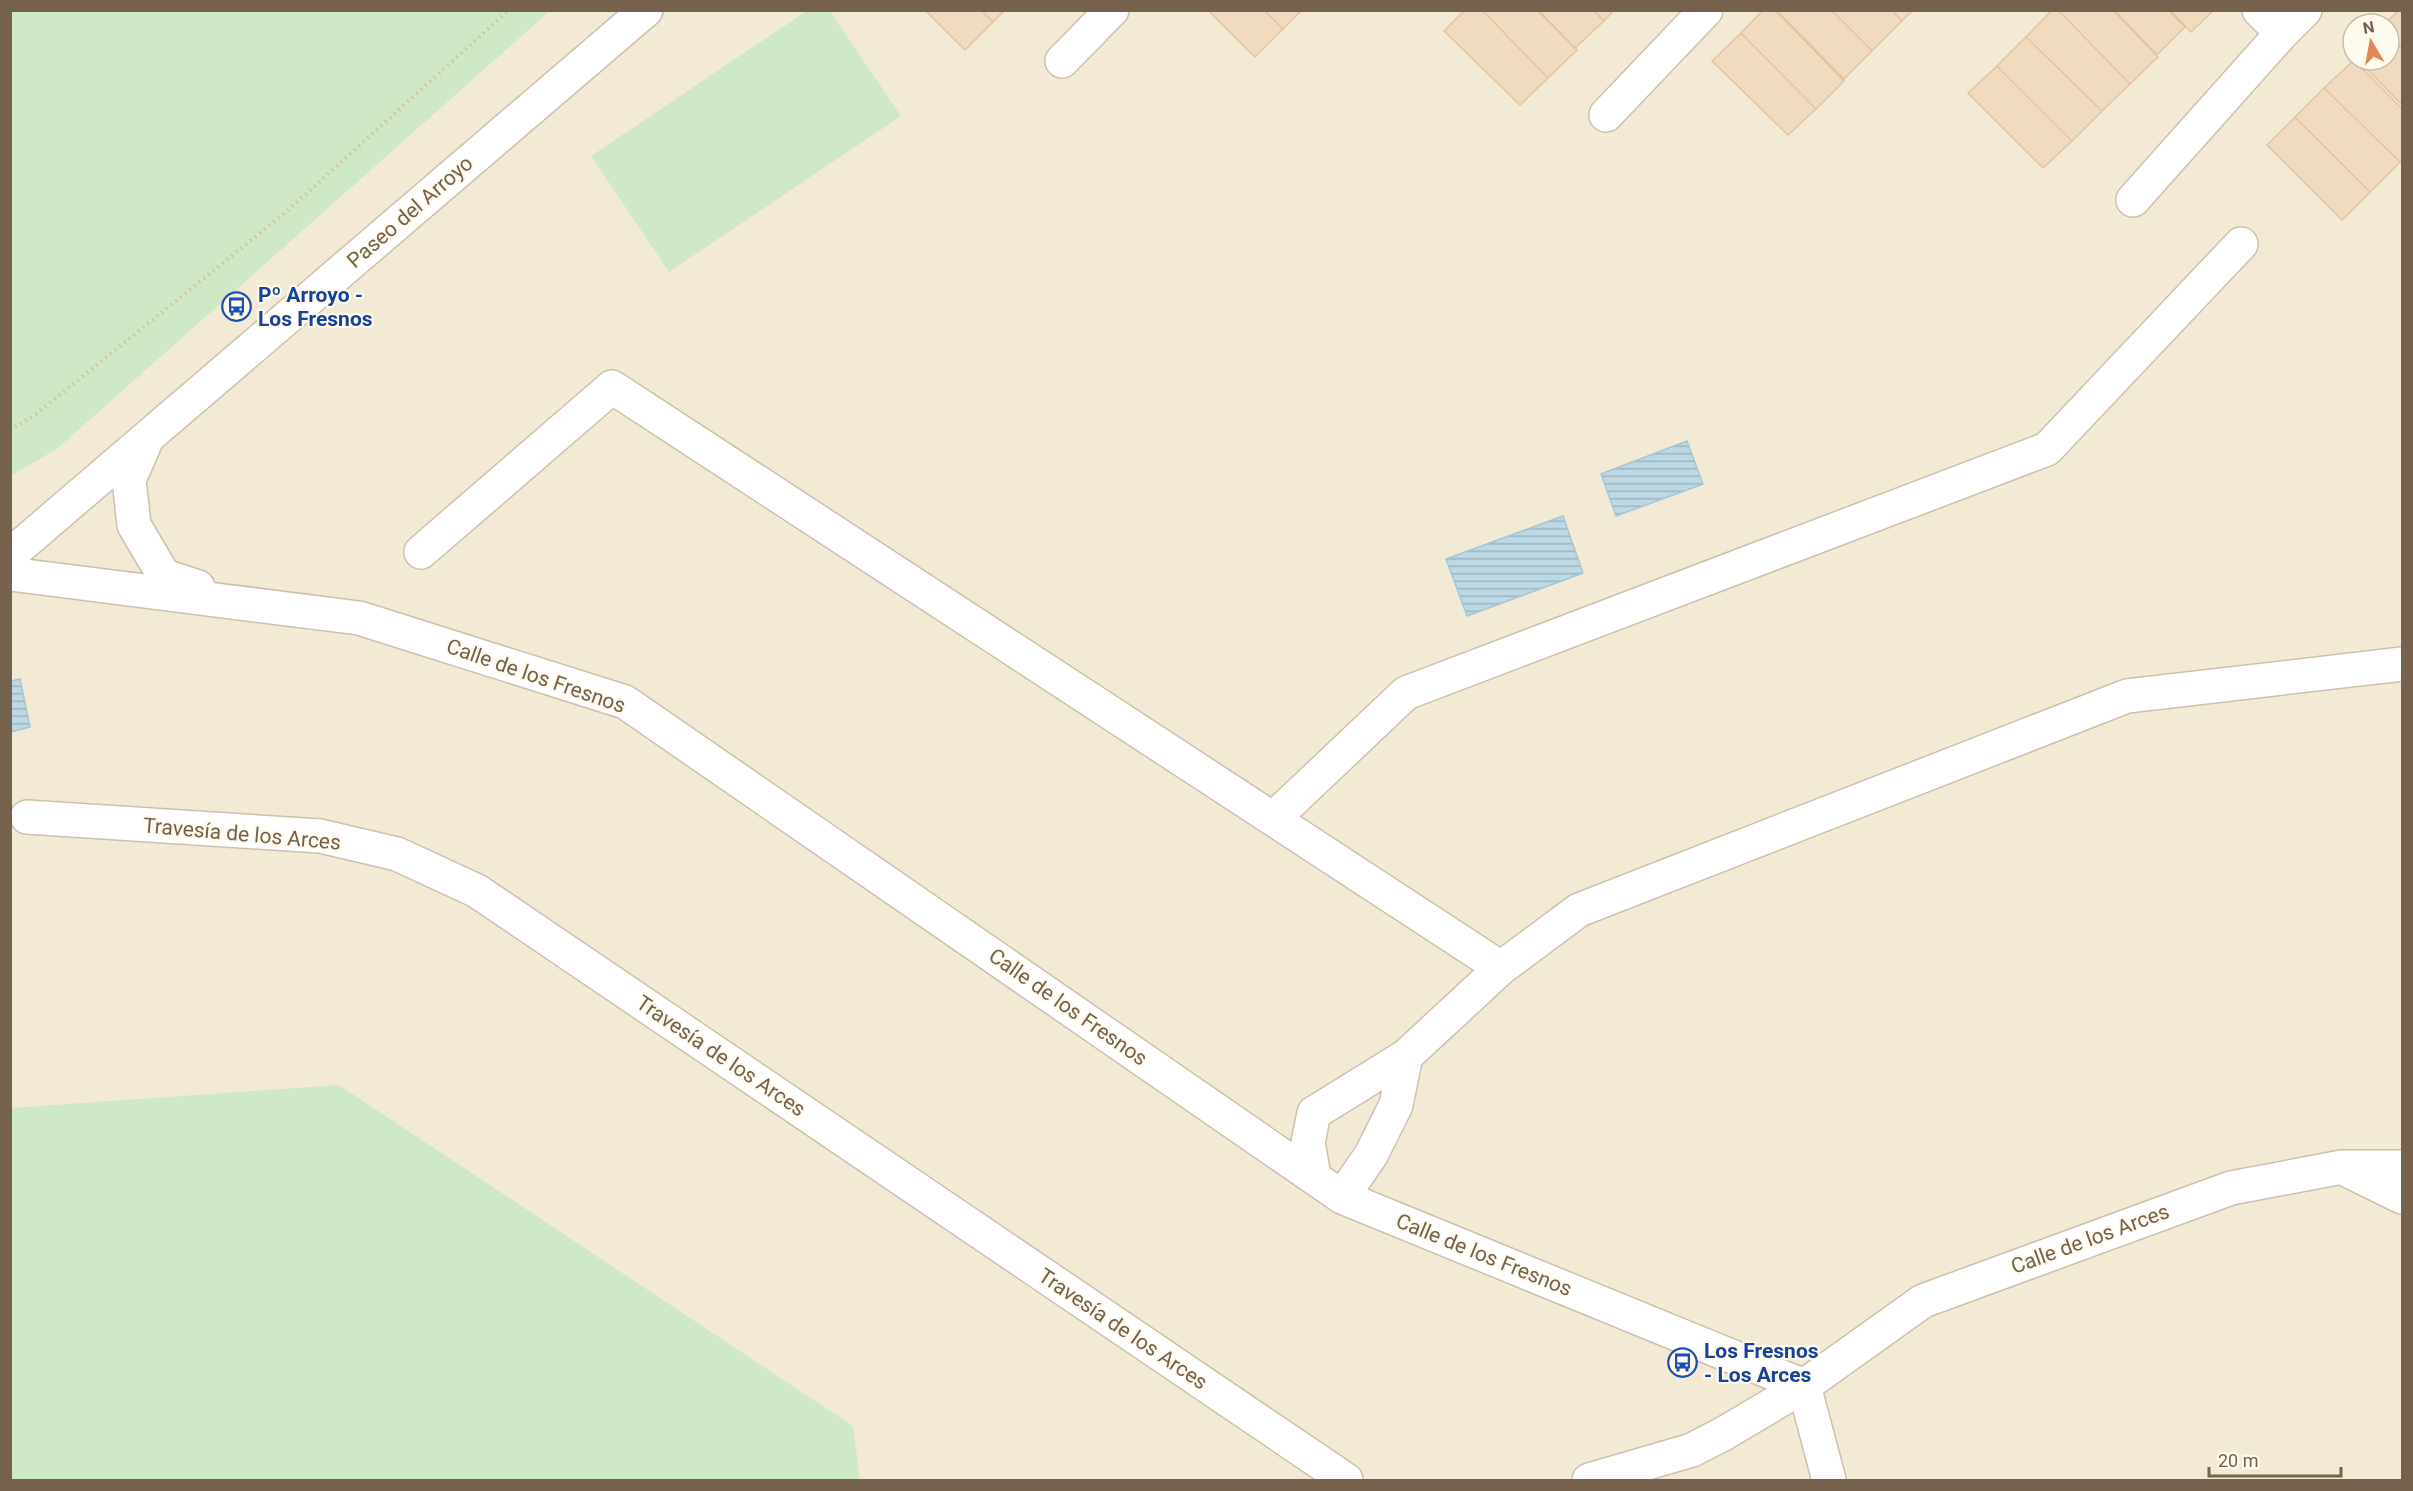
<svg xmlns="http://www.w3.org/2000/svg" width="2413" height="1491" font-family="Roboto,sans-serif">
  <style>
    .residential { fill: #f3ead6; fill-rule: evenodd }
    .grass { fill: #cfe9c6 }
    .water { fill: url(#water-rules); stroke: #a3c7d7; stroke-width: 1.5 }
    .building { fill: #f0dbc0; stroke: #e2c4a1; stroke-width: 1.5 }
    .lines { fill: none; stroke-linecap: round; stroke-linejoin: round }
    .street-casing { stroke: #cec0ae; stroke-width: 36 }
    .path { stroke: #d6bea3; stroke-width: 4; stroke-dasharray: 1.5 4.5; stroke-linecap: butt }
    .street { stroke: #fff; stroke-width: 33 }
    .labels { text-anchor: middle; stroke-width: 4.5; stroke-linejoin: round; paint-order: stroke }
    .street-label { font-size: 21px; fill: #75614c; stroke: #fefaee }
    .transit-label { font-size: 21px; font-weight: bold; fill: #164399; stroke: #fefaee; text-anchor: start }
  </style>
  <defs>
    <pattern id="water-rules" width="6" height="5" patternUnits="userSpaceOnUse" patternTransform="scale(1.5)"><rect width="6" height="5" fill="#bdd9e5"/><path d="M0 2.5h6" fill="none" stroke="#9eb3bc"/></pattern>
  </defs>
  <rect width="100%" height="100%" fill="#fcf7e8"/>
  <path class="residential" d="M 550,11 L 2402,11 L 2402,1480 L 860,1480 L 852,1426 L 11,1110 L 11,476 L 57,449 ZM 2353,24 L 2389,24 L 2389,60 L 2353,60 Z"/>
  <path class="grass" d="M 11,10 L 550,10 L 550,11 L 57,449 L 11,476 Z
    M 808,10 L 830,11 L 901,116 L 669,272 L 591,156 Z
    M 339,1085 L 853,1426 L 860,1480 L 11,1480 L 11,1108 Z"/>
  <path class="water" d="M 1687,441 L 1703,484 L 1616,516 L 1601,474 Z
    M 1563,516 L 1583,573 L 1467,616 L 1446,559 Z
    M 20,679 L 30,727 L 11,732 L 11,681 Z"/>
  <path class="building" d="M 925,10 L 981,10 L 993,22 L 965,50 Z
    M 981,10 L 1005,10 L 993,22 Z
    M 1208,10 L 1264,10 L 1283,29 L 1255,57 Z
    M 1264,10 L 1302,10 L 1283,29 Z
    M 1465,10 L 1482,10 L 1548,78 L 1520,105 L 1444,31 Z
    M 1482,10 L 1537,10 L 1577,50 L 1548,78 Z
    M 1538,10 L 1593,10 L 1604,21 L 1575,48 Z
    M 1593,10 L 1614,10 L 1604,21 Z
    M 1763,10 L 1775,10 L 1844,81 L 1816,109 L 1741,33 Z
    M 1776,10 L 1831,10 L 1872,51 L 1844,79 Z
    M 1831,10 L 1891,10 L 1902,21 L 1872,51 Z
    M 1891,10 L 1913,10 L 1902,21 Z
    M 2052,10 L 2058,10 L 2130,84 L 2102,111 L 2026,37 Z
    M 2058,10 L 2113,10 L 2158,57 L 2130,84 Z
    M 2114,10 L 2168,10 L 2185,27 L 2157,55 Z
    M 2170,10 L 2214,10 L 2191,32 Z
    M 2399,10 L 2402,10 L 2402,49 L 2389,35 L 2389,24 L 2385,24 Z
    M 1741,33 L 1816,109 L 1788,135 L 1712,61 Z
    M 2389,35 L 2402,49 L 2402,105 L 2358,60 L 2389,60 Z
    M 2026,37 L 2102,111 L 2072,141 L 1997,66 Z
    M 2354,60 L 2402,109 L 2402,160 L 2400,162 L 2324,88 Z
    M 1997,66 L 2072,141 L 2043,168 L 1968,93 Z
    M 2324,88 L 2400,162 L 2370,192 L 2295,117 Z
    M 2295,117 L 2370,192 L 2342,220 L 2267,145 Z"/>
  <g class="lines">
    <defs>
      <path id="street" d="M 2259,10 L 2282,33 L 2305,10
        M 1062,61 L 1112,10
        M 1606,115 L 1706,10
        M 2133,200 L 2282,33
        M 146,441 L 129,480 L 134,525 L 164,576 L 198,587
        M 421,552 L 612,387 L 1501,968 L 1406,1056 L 1314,1113 L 1308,1142 L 1314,1177
        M 10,555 L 646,10
        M 10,574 L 359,618 L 625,702 L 1342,1197 L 1804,1386
        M 27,817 L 320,836 L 397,854 L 477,891 L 1346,1480
        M 1273,819 L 1406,693 L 2047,449 L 2241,244
        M 1501,968 L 1579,910 L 2127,696 L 2402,664
        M 2349,1171 L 2402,1197
        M 1342,1197 L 1371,1155 L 1396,1105 L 1406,1056
        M 1804,1386 L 1829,1480
        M 1589,1480 L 1692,1450 L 1723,1434 L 1804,1386 L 1923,1301 L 2231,1188 L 2342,1167 L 2402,1167"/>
    </defs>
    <use href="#street" class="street-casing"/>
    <path class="path" d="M 10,430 L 36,414 L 286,212 L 509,10"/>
    <use href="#street" class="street"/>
  </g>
  <defs>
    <symbol id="bus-ring" viewBox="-11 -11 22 22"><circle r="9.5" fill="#fefaee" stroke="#1a4fb4" stroke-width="1.5"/><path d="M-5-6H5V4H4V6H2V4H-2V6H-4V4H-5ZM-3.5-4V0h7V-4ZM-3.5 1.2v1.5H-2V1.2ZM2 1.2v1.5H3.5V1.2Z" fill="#1a4fb4"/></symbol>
  </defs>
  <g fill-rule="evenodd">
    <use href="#bus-ring" x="220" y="290" width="33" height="33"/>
    <use href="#bus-ring" x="1666" y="1346" width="33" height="33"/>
  </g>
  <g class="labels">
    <g class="street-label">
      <text transform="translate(410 212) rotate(-41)" y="7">Paseo del Arroyo</text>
      <text transform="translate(536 676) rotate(19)" y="7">Calle de los Fresnos</text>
      <text transform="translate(242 834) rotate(5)" y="7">Travesía de los Arces</text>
      <text transform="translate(1068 1007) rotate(35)" y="7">Calle de los Fresnos</text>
      <text transform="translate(721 1056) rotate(34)" y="7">Travesía de los Arces</text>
      <text transform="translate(2090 1239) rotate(-20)" y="7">Calle de los Arces</text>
      <text transform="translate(1484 1255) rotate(22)" y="7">Calle de los Fresnos</text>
      <text transform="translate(1123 1329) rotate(34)" y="7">Travesía de los Arces</text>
    </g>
    <g class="transit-label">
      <text x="258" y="302">Pº Arroyo -<tspan x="258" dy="24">Los Fresnos</tspan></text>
      <text x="1704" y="1358">Los Fresnos<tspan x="1704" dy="24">- Los Arces</tspan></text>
    </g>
  </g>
  <rect width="2413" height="1491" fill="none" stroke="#75614c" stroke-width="24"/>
  <g transform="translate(2371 42) rotate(350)"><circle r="28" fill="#fefaee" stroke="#c7bdad" stroke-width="1.5"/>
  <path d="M0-4.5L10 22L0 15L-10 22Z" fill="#e18752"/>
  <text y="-9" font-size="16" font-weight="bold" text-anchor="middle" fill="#75614c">N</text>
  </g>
  <path d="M2209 1467v9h132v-9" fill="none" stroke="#75614c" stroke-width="3"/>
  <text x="2218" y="1467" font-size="18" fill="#75614c" stroke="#fefaee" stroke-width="4.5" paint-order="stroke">20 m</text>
</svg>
